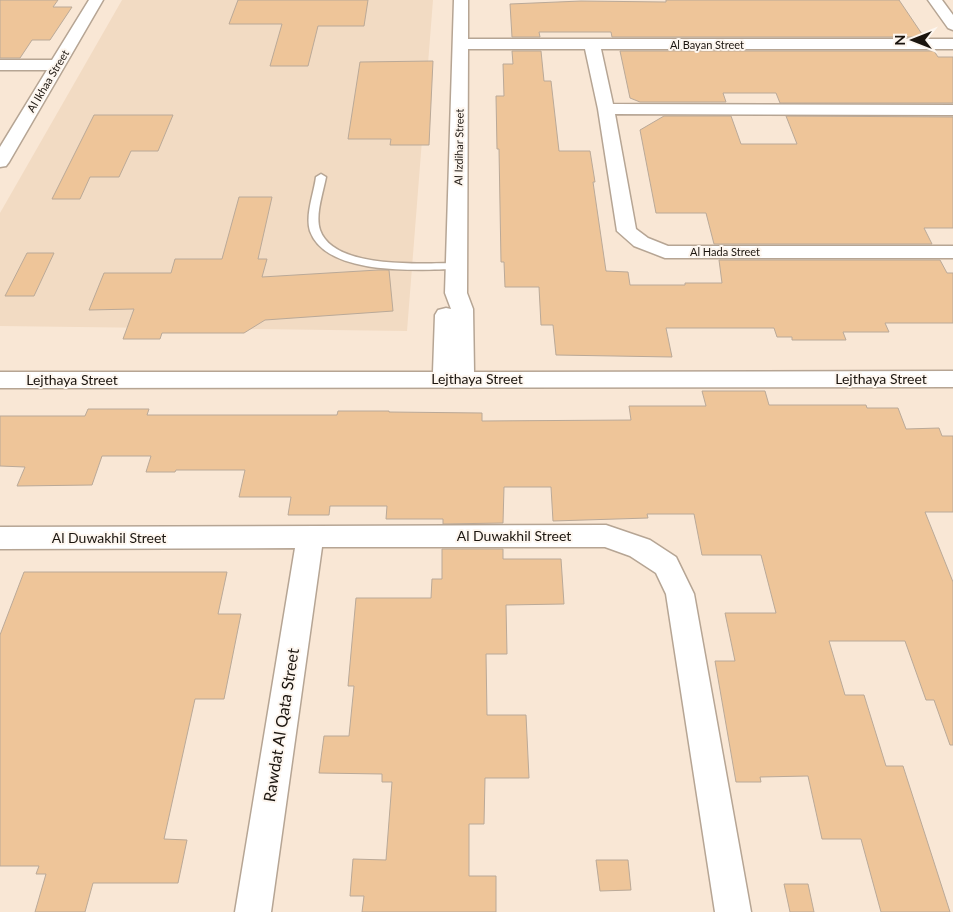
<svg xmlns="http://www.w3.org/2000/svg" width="953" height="912" font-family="Lato,sans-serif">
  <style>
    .built { fill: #f2dbc3 }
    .building { fill: #eec599; stroke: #baa998 }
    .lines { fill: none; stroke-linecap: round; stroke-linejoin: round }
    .service-casing { stroke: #b6a594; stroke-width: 3 }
    .minor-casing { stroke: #b6a594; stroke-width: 3 }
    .service { fill: #fff; fill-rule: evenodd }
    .minor { fill: #fff; fill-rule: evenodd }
    .labels { text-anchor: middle; stroke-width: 4; stroke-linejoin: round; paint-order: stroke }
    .far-street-label { font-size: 11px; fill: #1b150f; stroke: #fdf6ef }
    .street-label { font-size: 14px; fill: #1b150f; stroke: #fdf6ef }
    .near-street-label { font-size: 16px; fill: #1b150f; stroke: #fdf6ef }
  </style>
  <rect width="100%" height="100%" fill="#f9e7d5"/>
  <path class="built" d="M 122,0 L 433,0 L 407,331 L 0,326 L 0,213 Z"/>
  <path class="building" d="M 0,0 L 58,0 L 53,7 L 72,7 L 50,40 L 32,40 L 20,58 L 0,58 Z
    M 238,0 L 368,0 L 364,26 L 318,26 L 308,66 L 270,66 L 282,24 L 229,24 Z
    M 666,0 L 899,0 L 924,37 L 612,37 L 611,32 L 539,32 L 540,37 L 512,37 L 510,4 L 581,1 L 666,2 Z
    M 512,51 L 541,51 L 544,81 L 551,81 L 559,151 L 590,151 L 595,182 L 593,182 L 606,271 L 628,272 L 630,285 L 685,285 L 685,283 L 722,283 L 719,260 L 940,260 L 947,273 L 953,273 L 953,323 L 885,323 L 889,332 L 843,332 L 846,340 L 792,340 L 792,337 L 777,337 L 774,328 L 666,328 L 672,357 L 556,355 L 553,325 L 541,325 L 539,287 L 505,287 L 504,262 L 501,262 L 499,149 L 497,149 L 496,96 L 504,96 L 503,64 L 513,64 Z
    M 620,51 L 934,51 L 938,57 L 953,57 L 953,103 L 780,103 L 776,93 L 723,93 L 726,102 L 640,102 L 630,98 Z
    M 433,61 L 429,145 L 390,145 L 391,139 L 348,139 L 360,62 Z
    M 94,115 L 173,115 L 158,151 L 131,151 L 119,177 L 90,177 L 80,199 L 52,199 Z
    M 664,116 L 731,116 L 741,144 L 797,144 L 786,116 L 953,117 L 953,228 L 924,228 L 932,244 L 714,244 L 706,213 L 656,213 L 640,130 Z
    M 239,197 L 272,197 L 258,259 L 267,259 L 262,277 L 378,270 L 389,270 L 393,311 L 265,320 L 244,333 L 162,333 L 160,339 L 123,339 L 134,309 L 89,310 L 104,273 L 171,273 L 175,259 L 222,259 Z
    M 27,253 L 54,253 L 34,296 L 5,296 Z
    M 702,391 L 765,391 L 769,405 L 866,405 L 867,408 L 898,408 L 906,429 L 939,428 L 942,436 L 953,436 L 953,512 L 925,512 L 953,582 L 953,745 L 950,745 L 934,700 L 926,700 L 905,641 L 829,641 L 845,695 L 864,695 L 886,766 L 903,766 L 950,912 L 881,912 L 861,839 L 822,839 L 808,776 L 760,777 L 761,782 L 736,782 L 715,661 L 735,661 L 725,613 L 776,613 L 761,555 L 702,555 L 694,514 L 647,514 L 648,518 L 553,521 L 551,487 L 504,487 L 503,523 L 443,524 L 443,519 L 386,519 L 387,506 L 330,506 L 329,515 L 288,515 L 291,497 L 239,497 L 245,470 L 176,470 L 175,472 L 146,472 L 151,456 L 102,456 L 92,485 L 17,486 L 25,467 L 0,466 L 0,416 L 85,416 L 88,409 L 149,409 L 147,415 L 337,415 L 338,411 L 389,411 L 389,412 L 482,413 L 482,421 L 631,420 L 629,406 L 706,406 Z
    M 442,549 L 503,549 L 503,559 L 561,559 L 564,604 L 506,605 L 507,654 L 486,654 L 487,715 L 526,715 L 529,778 L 485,778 L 484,824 L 469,824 L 469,876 L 496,876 L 496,912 L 362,912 L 364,896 L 350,896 L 353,859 L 386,860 L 392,782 L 382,782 L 382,774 L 319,773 L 324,736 L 349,736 L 354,686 L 348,686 L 356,598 L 431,598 L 432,579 L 442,579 Z
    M 24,572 L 227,572 L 218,614 L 241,614 L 224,699 L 195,699 L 164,839 L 187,840 L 178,883 L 93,883 L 85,912 L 35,912 L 46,874 L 36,874 L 39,866 L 0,866 L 0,635 Z
    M 596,860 L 628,860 L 631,890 L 600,891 Z
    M 784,884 L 808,884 L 814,912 L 790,912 Z"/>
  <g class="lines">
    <defs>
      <path id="service" d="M 321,174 L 326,177 C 323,193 315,215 320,230 C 334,270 423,263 456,263 L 461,266 L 456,269 C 417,270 326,276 310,231 C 305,215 314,193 316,177 Z"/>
      <path id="minor" d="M 89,0 L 103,0 L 9,162 L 6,166 L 0,167 L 0,147 L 47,70 L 0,70 L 0,60 L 52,60 Z
        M 454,0 L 468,0 L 468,39 L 953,39 L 953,49 L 601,49 L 613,104 L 953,105 L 953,115 L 615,114 L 636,229 L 648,238 L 668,246 L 953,246 L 953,258 L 665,258 L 634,246 L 617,231 L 598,109 L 585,49 L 468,49 L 467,293 L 473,309 L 474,372 L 953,371 L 953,387 L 0,388 L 0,372 L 433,372 L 435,315 L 438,310 L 446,308 L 451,309 L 445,293 Z
        M 928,0 L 942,0 L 953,15 L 953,30 L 948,28 Z
        M 606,525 L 650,540 L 676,557 L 694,594 L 751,912 L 715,912 L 666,594 L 656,573 L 630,556 L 605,547 L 322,547 L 271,912 L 235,912 L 295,548 L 0,549 L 0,527 Z"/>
    </defs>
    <use href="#service" class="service-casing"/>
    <use href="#minor" class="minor-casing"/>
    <use href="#service" class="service"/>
    <use href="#minor" class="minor"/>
  </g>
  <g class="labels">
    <g class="far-street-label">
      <text x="707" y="49">Al Bayan Street</text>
      <text transform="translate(48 81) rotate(-59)" y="4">Al Ikhaa Street</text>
      <text transform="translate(459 147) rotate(-89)" y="4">Al Izdihar Street</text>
      <text x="725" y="256">Al Hada Street</text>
    </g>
    <g class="street-label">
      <text x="477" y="384">Lejthaya Street</text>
      <text x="881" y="384">Lejthaya Street</text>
      <text x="72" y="385">Lejthaya Street</text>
      <text x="514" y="541">Al Duwakhil Street</text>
      <text x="109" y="543">Al Duwakhil Street</text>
    </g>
    <g class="near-street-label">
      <text transform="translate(281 725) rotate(-81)" y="6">Rawdat Al Qata Street</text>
    </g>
  </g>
  <g transform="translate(913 40) rotate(270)" stroke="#fdf6ef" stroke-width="4" paint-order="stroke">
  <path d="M0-4L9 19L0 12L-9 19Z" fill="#1b150f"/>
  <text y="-8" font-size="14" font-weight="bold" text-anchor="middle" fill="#1b150f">N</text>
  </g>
</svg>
